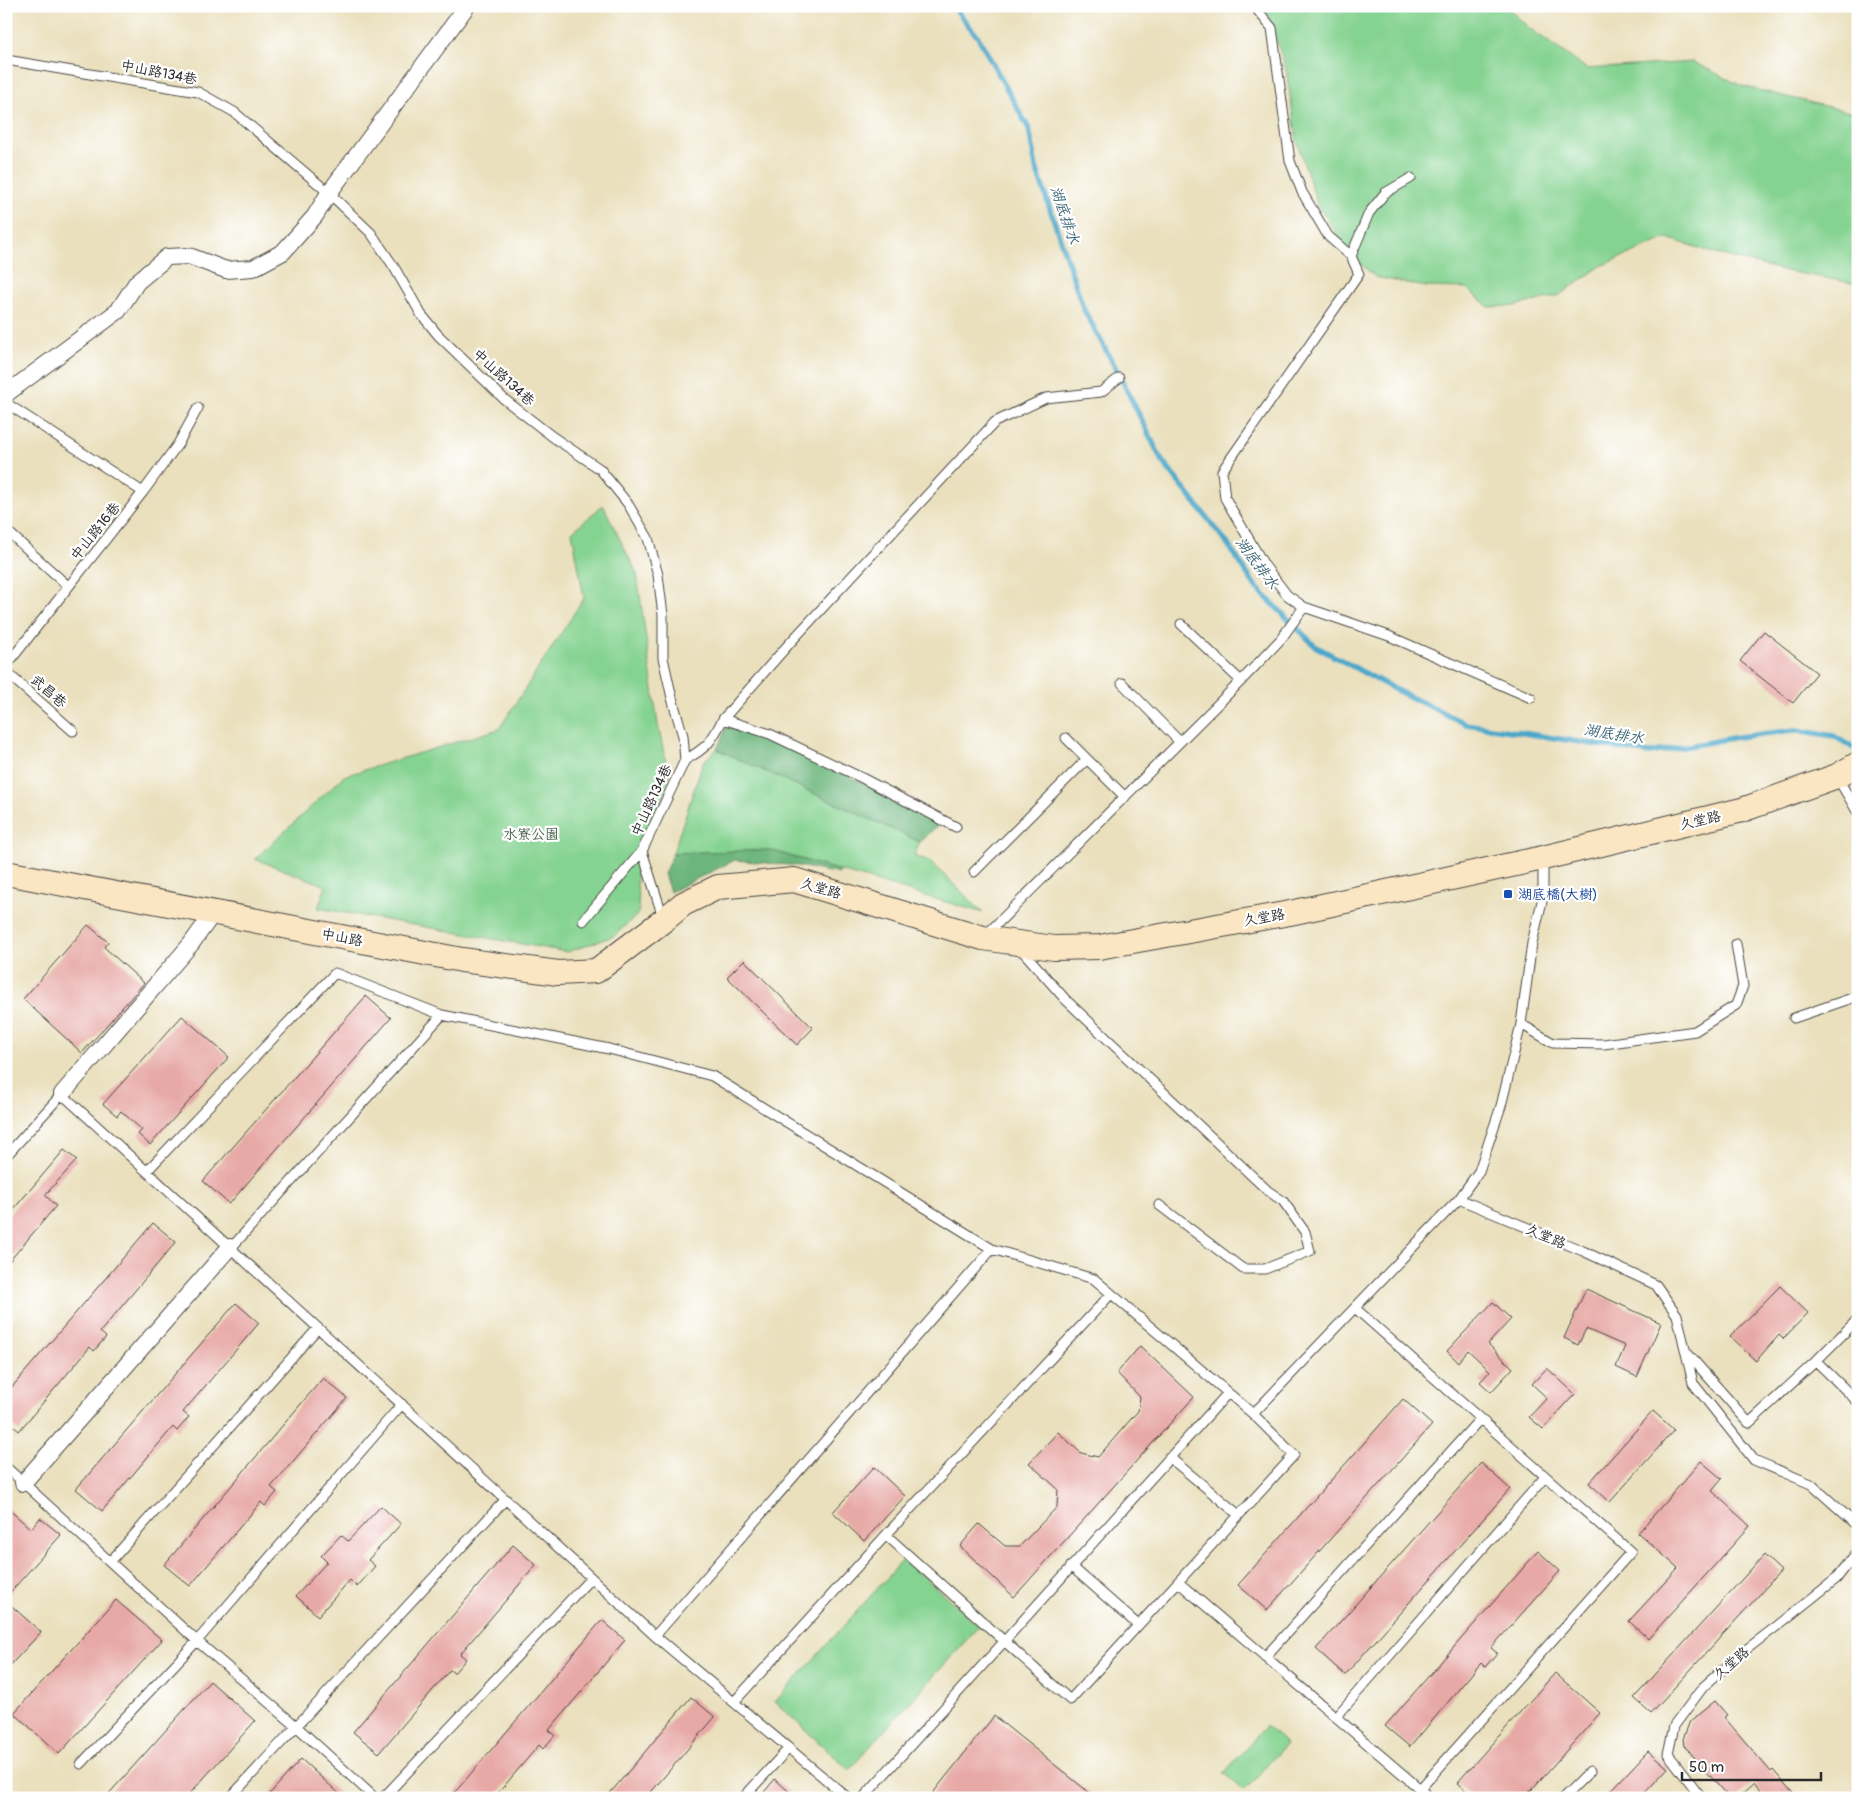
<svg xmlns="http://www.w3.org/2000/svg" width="1864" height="1804" font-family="Pangolin,'LXGW WenKai TC',sans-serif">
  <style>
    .green { fill: #85d391; stroke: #587f5e }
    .forest { fill: #6cb57b; stroke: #4c7053 }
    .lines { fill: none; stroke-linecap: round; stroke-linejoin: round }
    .stream { stroke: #4aa7c9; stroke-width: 5.5 }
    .building { fill: #e7a9a6 }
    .lane-casing { stroke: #484641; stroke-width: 11 }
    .street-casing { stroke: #484641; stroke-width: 18 }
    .secondary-casing { stroke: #484641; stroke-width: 26 }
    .lane { stroke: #fff; stroke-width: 9 }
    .street { stroke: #fff; stroke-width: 16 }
    .secondary { stroke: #fbe6c4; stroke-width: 24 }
    .transit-dot { fill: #1a4fb4; stroke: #fff; stroke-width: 2 }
    .labels { text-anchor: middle; stroke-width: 4.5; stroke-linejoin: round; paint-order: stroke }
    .street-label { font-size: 14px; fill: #2b2b2b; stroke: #fff }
    .park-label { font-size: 14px; fill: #465d4a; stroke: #fff }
    .transit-label { font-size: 14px; fill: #164399; stroke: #fff; text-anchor: start }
    .water-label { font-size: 15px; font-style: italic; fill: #396372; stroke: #fff }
  </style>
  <rect width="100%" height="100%" fill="#fff"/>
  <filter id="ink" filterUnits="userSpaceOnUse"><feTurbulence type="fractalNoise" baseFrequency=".02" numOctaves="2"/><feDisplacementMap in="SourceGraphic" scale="10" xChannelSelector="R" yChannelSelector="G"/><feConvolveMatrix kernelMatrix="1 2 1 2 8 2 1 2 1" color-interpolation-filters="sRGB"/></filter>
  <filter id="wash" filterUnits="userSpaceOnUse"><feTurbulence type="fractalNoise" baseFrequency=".0096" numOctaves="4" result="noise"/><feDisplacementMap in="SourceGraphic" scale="20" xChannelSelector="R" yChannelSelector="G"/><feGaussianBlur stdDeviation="1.12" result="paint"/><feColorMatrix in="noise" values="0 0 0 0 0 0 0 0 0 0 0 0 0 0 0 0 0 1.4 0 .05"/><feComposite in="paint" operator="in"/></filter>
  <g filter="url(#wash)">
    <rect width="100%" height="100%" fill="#eae0bd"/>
    <path class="green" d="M 1258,6 L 1506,6 L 1529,28 L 1587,69 L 1693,62 L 1742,86 L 1854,113 L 1858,120 L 1858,284 L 1786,271 L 1717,254 L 1667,238 L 1601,266 L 1558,296 L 1514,306 L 1489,307 L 1466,288 L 1426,287 L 1375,277 L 1351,255 L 1317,204 L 1297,141 L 1286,69 L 1266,10 Z
      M 603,505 L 637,574 L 658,725 L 670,782 L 636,871 L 639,913 L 614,936 L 567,952 L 318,908 L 326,886 L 255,859 L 344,776 L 499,729 L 584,598 L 572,532 Z
      M 717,749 L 920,842 L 914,856 L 930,861 L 983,913 L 770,850 L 673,853 L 703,762 Z
      M 904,1559 L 979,1626 L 849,1770 L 775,1702 Z
      M 1266,1726 L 1286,1744 L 1244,1791 L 1224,1773 Z"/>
    <path class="forest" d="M 728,724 L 773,738 L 941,822 L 920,842 L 717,749 Z
      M 770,850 L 840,871 L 839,874 L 799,866 L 735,860 L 670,892 L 664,874 L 673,853 Z"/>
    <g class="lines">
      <path class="stream" d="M 953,6 L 978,37 L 1029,129 L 1036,167 L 1084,310 L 1120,376 L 1162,461 L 1227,543 L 1256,587 L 1315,646 L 1394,689 L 1466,724 L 1650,753 L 1738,737 L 1795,730 L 1834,736 L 1858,751"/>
    </g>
    <g id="blocks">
      <path class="building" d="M 1764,631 L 1817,673 L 1793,703 L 1740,661 Z
        M 88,925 L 108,942 L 104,947 L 144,983 L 82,1053 L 23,999 Z
        M 744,960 L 813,1028 L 797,1045 L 727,977 Z
        M 366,996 L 391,1018 L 229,1204 L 203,1181 Z
        M 182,1016 L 229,1057 L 150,1145 L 138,1134 L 142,1130 L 121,1111 L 117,1116 L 103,1104 Z
        M 64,1150 L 77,1160 L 45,1195 L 56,1206 L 6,1265 L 6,1218 Z
        M 153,1223 L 176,1242 L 100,1332 L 106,1337 L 94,1351 L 90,1347 L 19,1431 L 6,1420 L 6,1394 Z
        M 1780,1286 L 1808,1313 L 1783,1339 L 1779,1335 L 1756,1361 L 1730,1337 Z
        M 1586,1289 L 1661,1323 L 1637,1377 L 1616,1367 L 1625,1346 L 1586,1329 L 1578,1345 L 1564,1338 Z
        M 1493,1302 L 1511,1319 L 1488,1344 L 1513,1368 L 1491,1392 L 1480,1382 L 1490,1371 L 1468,1350 L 1458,1362 L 1447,1351 Z
        M 236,1303 L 259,1323 L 183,1412 L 189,1417 L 177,1431 L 173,1427 L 102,1511 L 76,1489 Z
        M 1140,1346 L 1194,1397 L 1014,1597 L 960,1546 L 979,1524 L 1005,1546 L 1020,1546 L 1057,1507 L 1058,1489 L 1029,1463 L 1058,1432 L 1081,1453 L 1098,1457 L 1138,1411 L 1140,1397 L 1117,1373 Z
        M 1547,1368 L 1575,1394 L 1543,1429 L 1529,1417 L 1547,1398 L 1532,1384 Z
        M 323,1378 L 347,1398 L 271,1487 L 277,1492 L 265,1506 L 261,1502 L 190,1586 L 164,1565 Z
        M 1403,1399 L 1432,1425 L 1267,1610 L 1238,1585 Z
        M 1653,1411 L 1674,1430 L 1610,1502 L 1589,1483 Z
        M 1701,1461 L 1722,1479 L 1712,1491 L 1750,1526 L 1648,1639 L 1629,1621 L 1678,1568 L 1638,1533 Z
        M 1481,1463 L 1510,1489 L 1345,1675 L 1316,1649 Z
        M 874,1467 L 905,1496 L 864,1541 L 833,1512 Z
        M 381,1506 L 401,1524 L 368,1560 L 375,1566 L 357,1587 L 350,1580 L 318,1616 L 296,1596 L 327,1562 L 321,1556 L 341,1535 L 348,1541 Z
        M 6,1507 L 31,1529 L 40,1518 L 61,1535 L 6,1597 Z
        M 513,1545 L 536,1565 L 460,1654 L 466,1659 L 454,1673 L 450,1670 L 379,1753 L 353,1732 Z
        M 1538,1551 L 1560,1571 L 1491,1648 L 1497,1653 L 1485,1667 L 1481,1663 L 1410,1747 L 1385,1726 Z
        M 1764,1555 L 1781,1571 L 1651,1713 L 1634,1698 Z
        M 116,1600 L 162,1640 L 59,1754 L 14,1713 Z
        M 6,1601 L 41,1632 L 6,1670 Z
        M 602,1620 L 625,1640 L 549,1730 L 555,1735 L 543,1749 L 539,1745 L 494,1798 L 450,1798 Z
        M 1555,1673 L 1600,1713 L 1524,1798 L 1474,1798 L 1457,1783 Z
        M 210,1681 L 255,1721 L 186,1798 L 105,1798 Z
        M 691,1697 L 715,1717 L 646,1798 L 606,1798 Z
        M 1715,1701 L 1727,1715 L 1724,1717 L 1771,1772 L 1773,1770 L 1797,1798 L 1767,1798 L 1754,1783 L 1737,1798 L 1729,1798 L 1684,1745 L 1683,1739 L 1690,1721 Z
        M 994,1716 L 1096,1798 L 929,1798 Z
        M 1648,1751 L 1668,1768 L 1640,1798 L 1604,1798 Z
        M 301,1759 L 344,1798 L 266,1798 Z
        M 775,1779 L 796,1798 L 759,1798 Z"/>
    </g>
  </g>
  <g filter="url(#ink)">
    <use href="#blocks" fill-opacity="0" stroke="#484641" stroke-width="1"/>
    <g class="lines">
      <defs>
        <path id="lane" d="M 1254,6 L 1272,28 L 1290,161 L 1302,192 L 1328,236 L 1351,256 L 1359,274 L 1222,471 L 1225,498 L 1264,565 L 1287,595 L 1304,607 L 1389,636 L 1531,698
          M 6,60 L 198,92 L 234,112 L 329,193 L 371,233 L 394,267 L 421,314 L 438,335 L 504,399 L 553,437 L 600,469 L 628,504 L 648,538 L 658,575 L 663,615 L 663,658 L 672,698 L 683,736 L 685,760 L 642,851 L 663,917
          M 1351,256 L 1369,213 L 1385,193 L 1411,178
          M 6,403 L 143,492
          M 6,530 L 68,586
          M 1181,624 L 1241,681
          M 6,666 L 143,492 L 178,444 L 198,408
          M 6,672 L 73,731
          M 1122,683 L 1180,742
          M 723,719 L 788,645 L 995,422 L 1046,398 L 1101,392 L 1119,378
          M 1066,738 L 1125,797
          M 685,760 C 708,747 711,742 723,719 L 770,734 L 862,778 L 956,827
          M 1837,777 L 1858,813
          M 1543,860 L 1543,897 L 1532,943 L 1521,1024 L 1501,1106 L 1479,1171 L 1459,1199 L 1583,1251 L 1656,1285 L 1677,1315 L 1693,1383 L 1754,1460 L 1811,1484 L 1858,1526
          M 974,872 L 1087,759
          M 583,921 L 642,851
          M 986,935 L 1241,681 L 1281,639 L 1304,607
          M 1020,948 L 1065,999 L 1268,1191 L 1283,1201 L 1305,1232 L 1310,1251 L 1265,1269 L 1243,1269 L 1159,1205
          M 1794,1018 L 1858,996
          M 1521,1024 L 1553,1043 L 1604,1044 L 1695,1031 L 1736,1005 L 1743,986 L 1736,944
          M 6,1156 L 62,1094 L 655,1636
          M 147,1171 L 335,973 L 442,1015
          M 231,1248 L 442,1015 L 609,1049 L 712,1076 L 992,1249
          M 1111,1294 L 886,1535 L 1070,1700 L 1294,1455 L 1253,1414
          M 1687,1353 L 1749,1423 L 1816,1361 L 1858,1319
          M 1816,1361 L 1858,1402
          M 1169,1457 L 1239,1515
          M 6,1467 L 197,1641 L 295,1725 L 375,1798
          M 110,1562 L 318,1328
          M 1071,1566 L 1138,1625
          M 1178,1582 L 1420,1789 L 1631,1552 L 1355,1308
          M 1265,1657 L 1480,1419
          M 734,1702 L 886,1535
          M 1336,1717 L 1545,1477
          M 81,1764 L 197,1641 L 402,1404
          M 1420,1789 L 1429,1798
          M 230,1798 L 506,1499
          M 383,1798 L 591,1578
          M 743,1798 L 789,1748
          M 848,1798 L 655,1636 L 992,1249 L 1094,1279 L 1253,1414 L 1459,1199
          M 863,1798 L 1228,1393
          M 1563,1798 L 1590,1771
          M 1702,1798 L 1668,1754 L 1674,1726 L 1703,1687 L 1739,1655 L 1777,1626 L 1836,1579 L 1858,1551"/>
        <path id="street" d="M 6,394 L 118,311 L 137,282 L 167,257 L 189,256 L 226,270 L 253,268 L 283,252 L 315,216 L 329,193 L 467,6
          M 62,1094 L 191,944 L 214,912
          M 23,1483 L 230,1247"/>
        <path id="secondary" d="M 6,873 L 462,960 L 558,973 L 596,971 L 664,920 L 683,904 L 718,887 L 794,880 L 983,938 L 1054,948 L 1099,947 L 1290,913 L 1543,858 L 1742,810 L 1837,776 L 1858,764"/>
      </defs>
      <use href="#lane" class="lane-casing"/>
      <use href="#street" class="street-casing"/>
      <use href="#secondary" class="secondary-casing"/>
      <use href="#lane" class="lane"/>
      <use href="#street" class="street"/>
      <use href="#secondary" class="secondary"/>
    </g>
  </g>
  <rect class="transit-dot" x="1503" y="889" width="10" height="10" rx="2.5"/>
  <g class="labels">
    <g class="street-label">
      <text transform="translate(159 72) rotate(11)" y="5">中山路134巷</text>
      <text transform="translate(504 377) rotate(42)" y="5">中山路134巷</text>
      <text transform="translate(95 531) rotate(-51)" y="5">中山路16巷</text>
      <text transform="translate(49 691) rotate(41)" y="5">武昌巷</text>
      <text transform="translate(651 800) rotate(-65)" y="5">中山路134巷</text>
      <text transform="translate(1700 820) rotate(-13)" y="5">久堂路</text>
      <text transform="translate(821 888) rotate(16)" y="5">久堂路</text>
      <text transform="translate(1264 917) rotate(-10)" y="5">久堂路</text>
      <text transform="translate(342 937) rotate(11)" y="5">中山路</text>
      <text transform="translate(1546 1236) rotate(23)" y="5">久堂路</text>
      <text transform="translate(1731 1663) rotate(-41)" y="5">久堂路</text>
    </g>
    <g class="park-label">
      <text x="531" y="839">水寮公園</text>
    </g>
    <g class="transit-label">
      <text x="1518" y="899">湖底橋(大樹)</text>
    </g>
    <g class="water-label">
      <text transform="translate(1065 215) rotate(71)" y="5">湖底排水</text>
      <text transform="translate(1257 563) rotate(53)" y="5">湖底排水</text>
      <text transform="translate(1614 734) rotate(9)" y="5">湖底排水</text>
    </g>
  </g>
  <rect width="1864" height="1804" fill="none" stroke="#fff" stroke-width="25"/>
  <path d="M1682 1772v8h139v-8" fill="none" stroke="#2b2b2b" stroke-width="2.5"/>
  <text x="1689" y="1772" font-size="15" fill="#2b2b2b" stroke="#ffffff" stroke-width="4" paint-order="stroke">50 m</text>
</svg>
